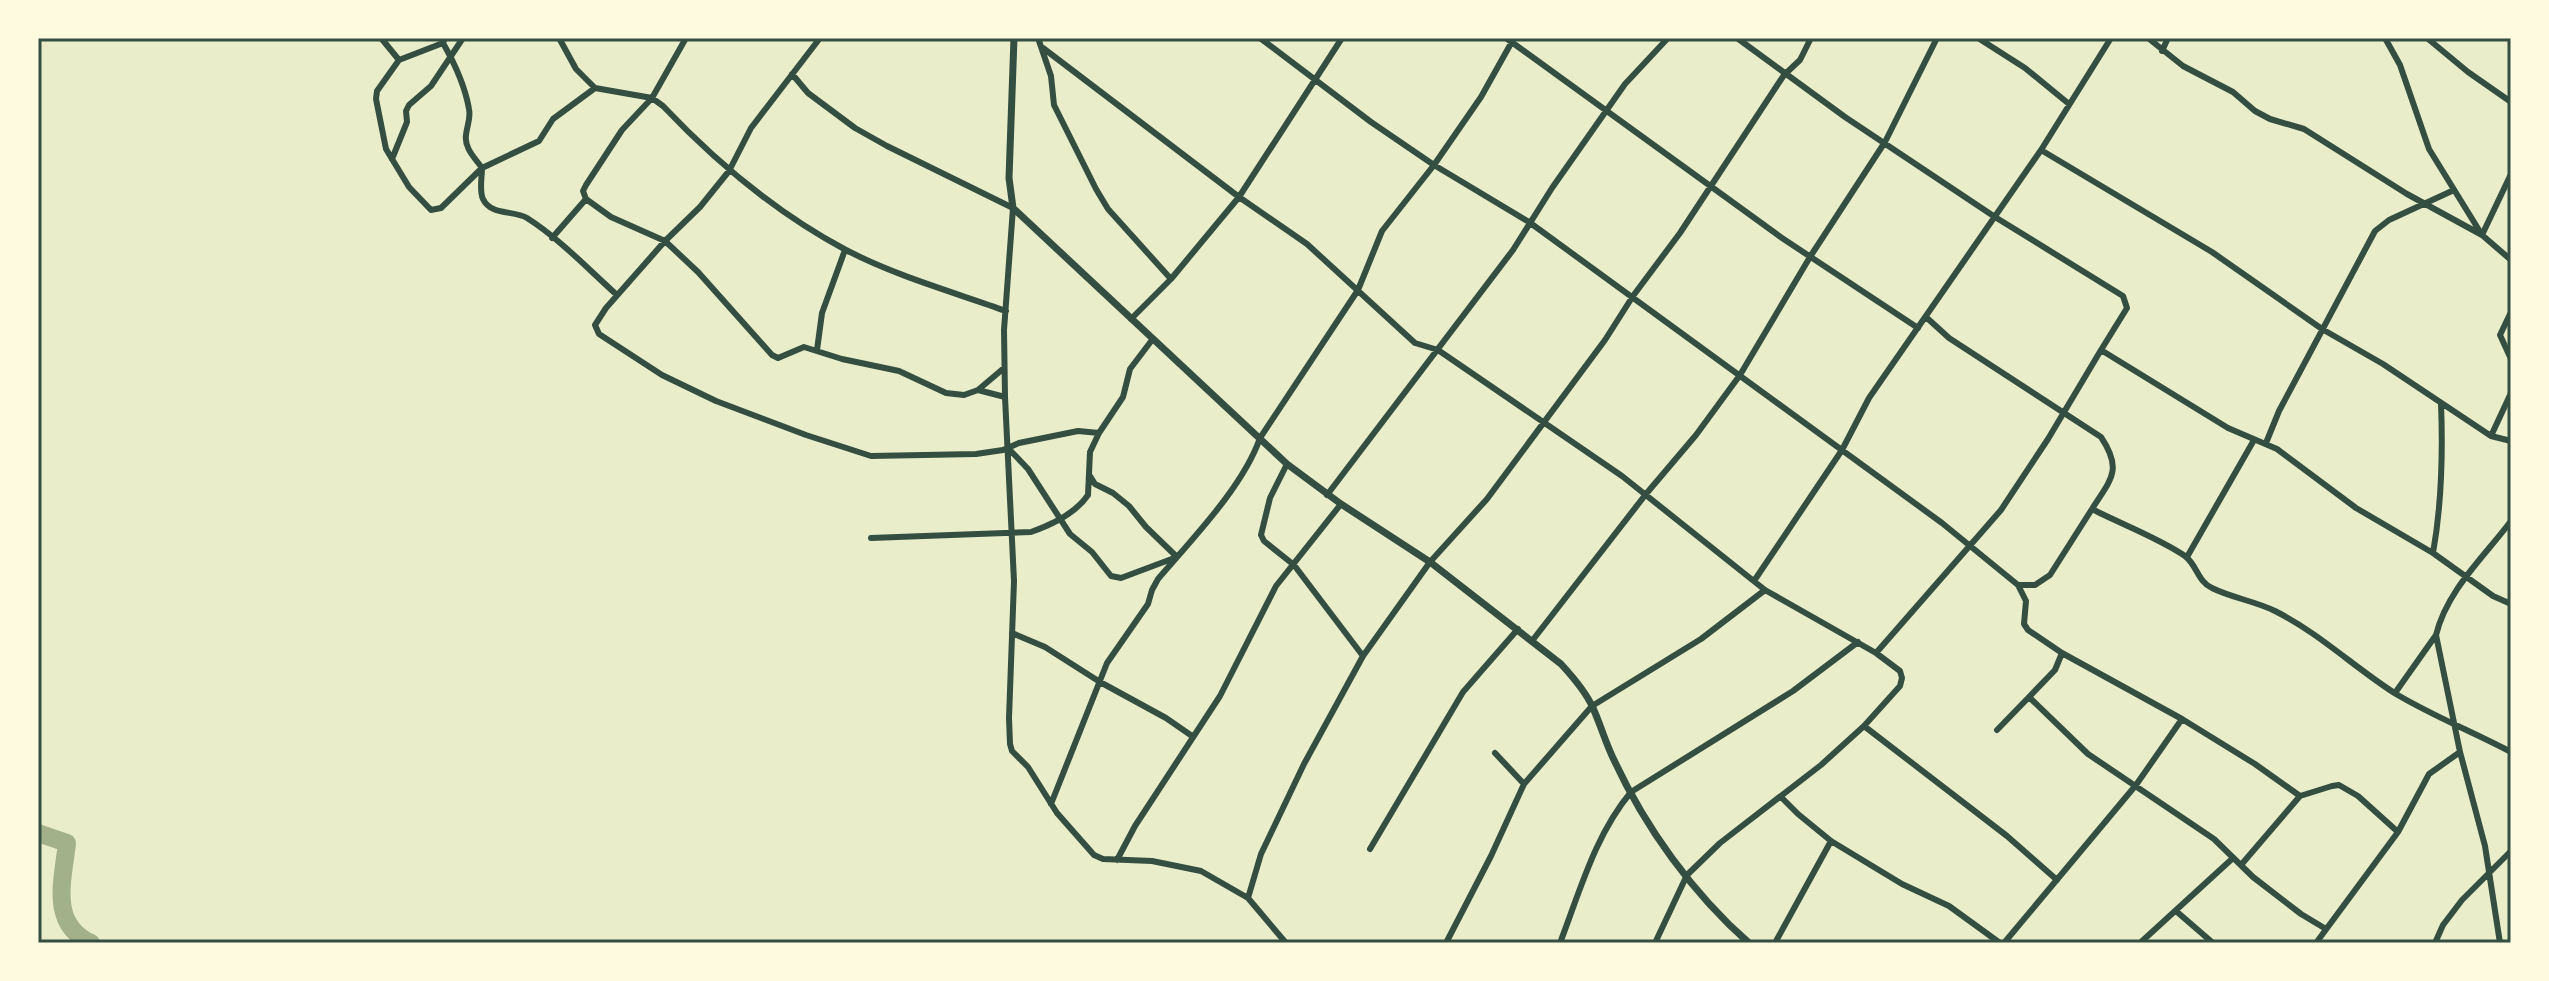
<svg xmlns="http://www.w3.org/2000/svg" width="2549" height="981" font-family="Manrope,sans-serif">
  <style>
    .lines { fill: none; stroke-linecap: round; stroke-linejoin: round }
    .river { stroke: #a3b18a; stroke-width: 18 }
    .minor { stroke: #344e41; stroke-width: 6 }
    .tertiary { stroke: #344e41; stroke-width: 7 }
    .neatline { fill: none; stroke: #344e41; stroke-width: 3 }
  </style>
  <rect width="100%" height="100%" fill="#e9edc9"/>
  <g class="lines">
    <path class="river" d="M 38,833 L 67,843 C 63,880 49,924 91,943"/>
    <path class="minor" d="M 381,38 L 399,60 L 443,43 L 445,38
      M 559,38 L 576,69 L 595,88 L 652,98 L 686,38
      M 820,38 L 751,128 L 729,171 L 700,207 L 665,241 L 606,308 L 595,325 L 599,334 L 662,375 L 716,401 L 806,435 L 871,456 L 976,454 L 1003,450 L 1019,443 L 1078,431 L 1099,433
      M 1038,38 L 1051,76 L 1054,105 L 1096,189 L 1108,209 L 1171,279
      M 1260,38 L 1371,122 L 1434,165 L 1529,222 L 1942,523 L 2018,585 L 2026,601 L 2024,624 L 2028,630 L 2062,653 L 2182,719
      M 1506,38 L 1782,238 L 1918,328
      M 1737,38 L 1845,117 L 1995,217 L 2123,296 L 2127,308 L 2101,350 L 2228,428 L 2277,449 L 2356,508 L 2433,553 L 2493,596 L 2511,604
      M 1978,38 L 2025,68 L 2069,104
      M 2148,38 L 2183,66 L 2233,92 L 2255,111 L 2270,119 L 2304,129 L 2407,194 L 2482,235
      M 2385,38 L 2400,65 L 2429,149 L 2482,235 L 2511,260
      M 2427,38 L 2468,72 L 2511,102
      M 1043,48 L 1239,197 L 1307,244 L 1415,343 L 1438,350 L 1622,476 L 1765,590 L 1876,653 L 1900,671 L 1902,678 L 1900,686 L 1864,726 L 1821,765 L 1720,843 L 1687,875 L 1655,943
      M 2162,51 L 2168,38
      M 399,60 L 377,91 L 376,99 L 386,149 L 409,187 L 431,210 L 441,208 L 482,168 C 475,158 464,148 466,135 C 467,125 471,119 469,109 C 465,86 455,64 443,43
      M 595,88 L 553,119 L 539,141 L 482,168 C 482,177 479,191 483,199 C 491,216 514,210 527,218 C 560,239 588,269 617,295
      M 2041,150 L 2212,252 L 2322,329 L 2383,364 L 2491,436 L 2511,441
      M 392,159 L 407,122 L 406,111 L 409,105 L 431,86 L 463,38
      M 586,199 L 611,217 L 665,241 L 698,272 L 772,355 L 778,358 L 804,347 L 842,359 L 899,371 L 946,393 L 964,395 L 978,390 L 1005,397 L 1004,330 L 1013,208 L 887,146 L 855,128 L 808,93 L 792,74
      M 2482,235 L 2511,174
      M 552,238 L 586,199 L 583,191 L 586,185 L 622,130 L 652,98 L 663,106 C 717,163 776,213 846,250 C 896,276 953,292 1006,311
      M 2511,312 L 2500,335 L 2511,359
      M 1926,317 L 1949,338 L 2101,437 C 2123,470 2111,479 2092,509
      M 1131,319 L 1171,279 L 1239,197 L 1342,38
      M 817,350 L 822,313 L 845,250
      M 978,390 L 1004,368
      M 1005,397 L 1014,581 L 1009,718 L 1010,744 L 1012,751 L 1028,767 L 1057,813 L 1094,855 L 1103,859 L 1152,861 L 1201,871 L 1248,898 L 1286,943
      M 2491,436 L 2511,393
      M 2266,443 L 2279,411 L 2375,231 L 2389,220 L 2454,190
      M 1008,448 L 1028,469 L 1070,534 L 1092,552 L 1111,576 L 1121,578 L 1177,557 L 1146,527 L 1129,506 L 1113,493 L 1095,484 L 1090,476
      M 1287,464 L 1270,498 L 1261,535 L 1264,541 L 1294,565 L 1363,656
      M 1327,495 L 1513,250 L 1552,188 L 1625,84 L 1668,38
      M 871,538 L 1031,532 C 1051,525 1075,514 1088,495 L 1090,452 L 1099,433 L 1123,397 L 1130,369 L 1152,340
      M 2433,553 C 2442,503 2443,454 2441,403
      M 2187,557 L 2254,440
      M 1754,581 L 1842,450 L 1869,398 L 2041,150 L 2111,38
      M 2018,585 L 2035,585 L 2050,575 L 2092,509 C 2119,523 2161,539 2185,556 C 2197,565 2198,582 2212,588 C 2232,598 2255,601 2275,611 C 2319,633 2355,668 2396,694 C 2433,716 2473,732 2511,752
      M 1012,633 L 1045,647 L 1100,682 L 1166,718 L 1192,736
      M 1532,641 L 1646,494 L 1696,435 L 1740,375 L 1810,257 L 1885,142 L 1937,38
      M 1876,653 L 2001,510 L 2048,439 L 2101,350
      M 2062,653 L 2055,670 L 2029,697 L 2088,754 L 2214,839 L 2253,877 L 2301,914 L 2326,929
      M 2395,693 L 2436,635
      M 1864,726 L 2007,836 L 2057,880
      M 1997,730 L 2029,697
      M 1524,784 L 1592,706 L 1701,639 L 1765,590
      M 1781,797 L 1798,814 L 1831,841 L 1902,884 L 1949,906 L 2000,943
      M 1051,804 L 1107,663 L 1148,604 L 1152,590 L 1158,579 C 1192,539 1243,487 1260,438 L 1358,290 L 1382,231 L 1434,165 L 1481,97 L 1514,38
      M 1370,849 L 1463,692 L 1518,629
      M 1117,860 L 1135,826 L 1220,696 L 1276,586 L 1341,504
      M 2241,865 L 2300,796 L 2332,786 L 2339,785 L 2358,796 L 2398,832
      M 1248,898 L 1261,854 L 1304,764 L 1363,656 L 1430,562 L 1487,499 L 1605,340 L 1633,296 L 1680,233 L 1784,75 L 1800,60 L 1811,38
      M 2176,911 L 2213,943
      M 1446,943 L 1491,856 L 1524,784 L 1495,753
      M 1560,943 C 1580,891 1595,835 1631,792 L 1793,691 L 1858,642
      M 1775,943 L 1831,841
      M 2004,943 L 2136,785 L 2182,719 L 2255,764 L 2300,796
      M 2140,943 L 2233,858
      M 2316,943 L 2398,832 L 2429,774 L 2460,752
      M 2435,943 L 2443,925 L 2462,900 L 2511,851
      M 2500,943 L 2485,846 L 2460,752 L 2436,635 C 2447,590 2484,557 2511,521"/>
    <path class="tertiary" d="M 1014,38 L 1009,178 L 1013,208 L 1287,464 L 1341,504 L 1430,562 L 1561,664 C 1573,677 1586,692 1593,708 C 1601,726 1606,744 1614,760 C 1645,827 1693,894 1749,943"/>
  </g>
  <rect width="2549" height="981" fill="none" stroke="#fefae0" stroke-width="80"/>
  <rect x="40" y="40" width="2469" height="901" class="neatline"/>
</svg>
